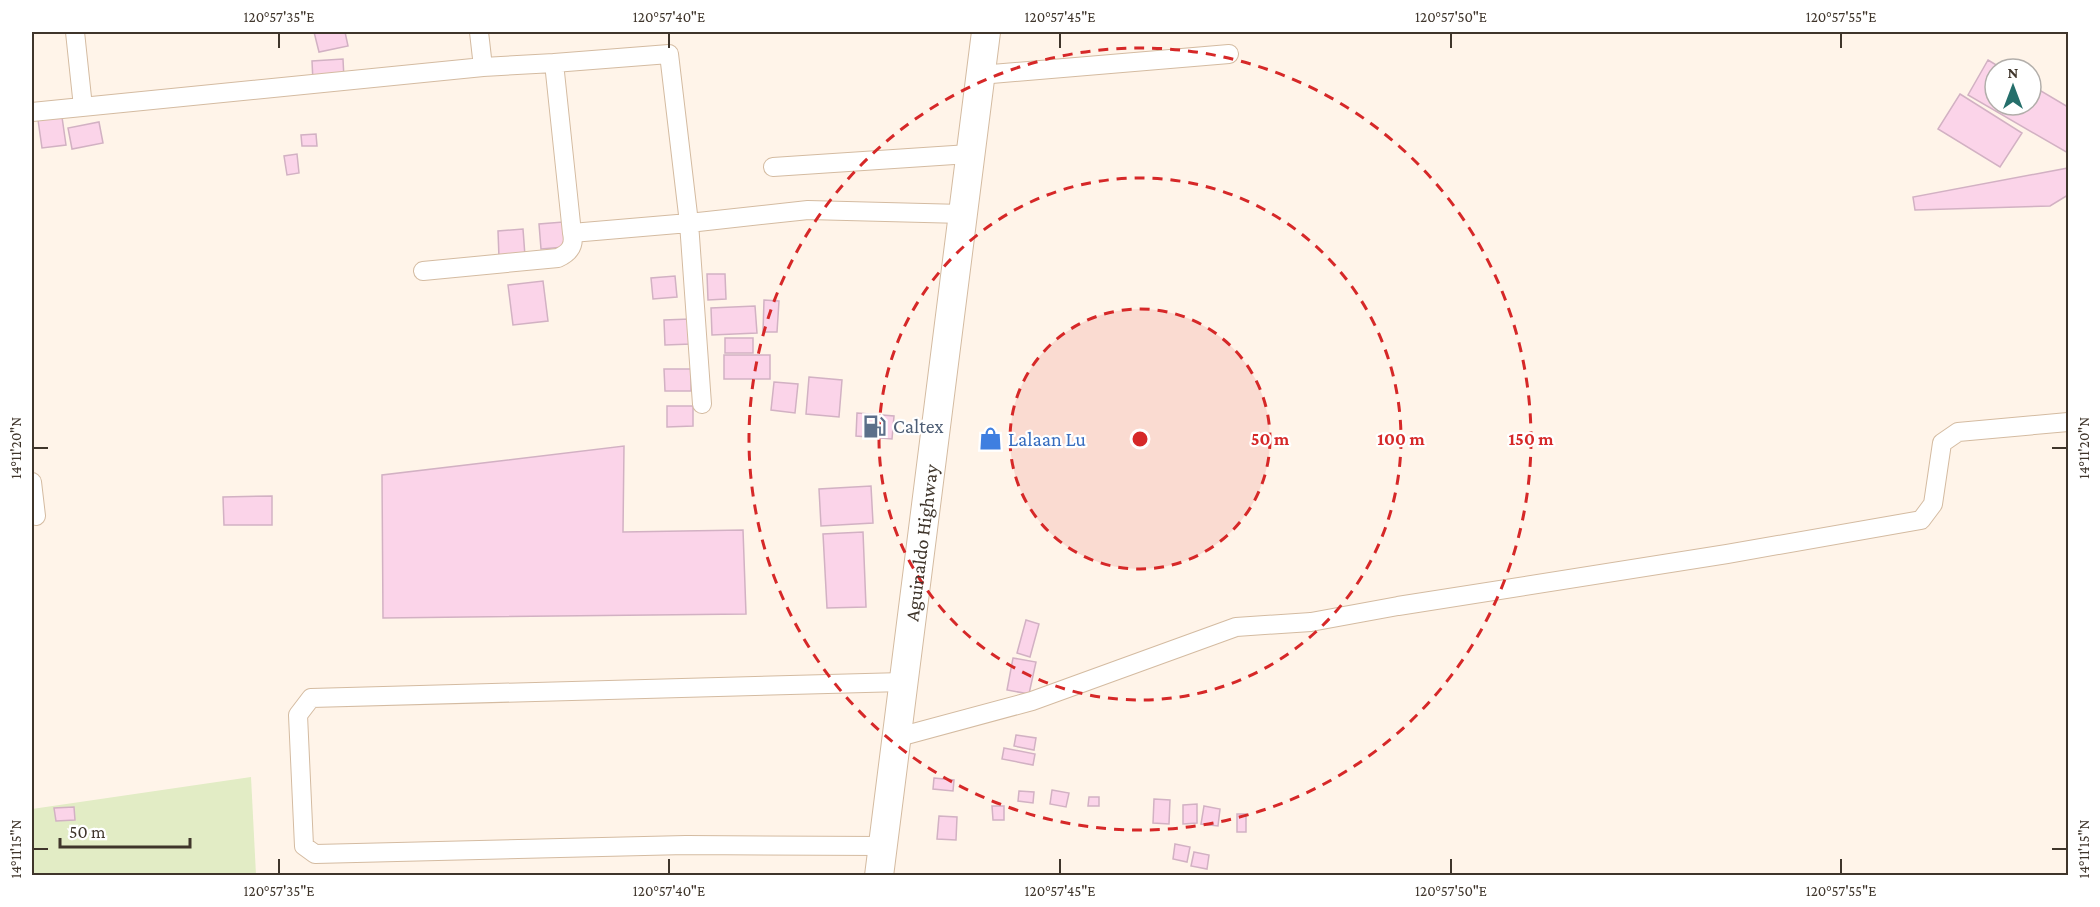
<svg xmlns="http://www.w3.org/2000/svg" width="2100" height="907" font-family="'Crimson Pro',serif">
  <style>
    .green { fill: #e2ecc5 }
    .building { fill: #fbd4e9; stroke: #d2b1c3; stroke-width: 1.5 }
    .lines { fill: none; stroke-linecap: round; stroke-linejoin: round }
    .minor-casing { stroke: #d4bba1; stroke-width: 20 }
    .primary-casing { stroke: #d4bba1; stroke-width: 30 }
    .minor { stroke: #fff; stroke-width: 18 }
    .primary { stroke: #fff; stroke-width: 28 }
    .ticks { fill: none; stroke: #3f352b; stroke-width: 2 }
    .ring { fill: none; stroke: #d62828; stroke-width: 3; stroke-dasharray: 10 8 }
    .labels { text-anchor: middle; stroke-width: 4.5; stroke-linejoin: round; paint-order: stroke }
    .service-label { font-size: 20px; fill: #4e5e75; stroke: #fff; text-anchor: start }
    .shop-label { font-size: 20px; fill: #366cbe; stroke: #fff; text-anchor: start }
    .street-label { font-size: 20px; fill: #3f352b; stroke: #fff }
    .centre { fill: #d62828; stroke: #fff; stroke-width: 3 }
    .ring-label { font-size: 18px; text-anchor: middle; font-weight: bold; fill: #d62828; stroke: #fff; stroke-width: 4.5; stroke-linejoin: round; paint-order: stroke }
    .neatline { fill: none; stroke: #3f352b; stroke-width: 2 }
    .ticks-label { font-size: 15px; text-anchor: middle; fill: #3f352b }
  </style>
  <rect width="100%" height="100%" fill="#fff4e9"/>
  <path class="green" d="M 251,777 L 256,875 L 32,875 L 32,809 Z"/>
  <path class="building" d="M 314,32 L 345,32 L 348,46 L 319,52 Z
    M 343,59 L 344,79 L 313,82 L 312,61 Z
    M 1988,60 L 2003,69 L 1995,69 L 1995,105 L 2031,105 L 2031,85 L 2068,107 L 2068,153 L 1968,95 Z
    M 1960,94 L 2022,133 L 2000,167 L 1938,129 Z
    M 62,117 L 66,145 L 42,148 L 38,120 Z
    M 99,122 L 103,143 L 72,149 L 68,128 Z
    M 316,134 L 317,146 L 302,146 L 301,135 Z
    M 297,154 L 299,173 L 287,175 L 284,156 Z
    M 2068,168 L 2068,195 L 2050,206 L 1915,210 L 1913,197 Z
    M 563,222 L 565,247 L 541,249 L 539,224 Z
    M 523,229 L 525,256 L 499,258 L 498,231 Z
    M 707,274 L 725,274 L 726,299 L 708,300 Z
    M 675,276 L 677,297 L 653,299 L 651,278 Z
    M 543,281 L 548,321 L 513,325 L 508,285 Z
    M 764,300 L 779,301 L 777,332 L 763,332 Z
    M 755,306 L 757,333 L 712,335 L 711,308 Z
    M 690,319 L 691,344 L 665,345 L 664,320 Z
    M 725,338 L 753,338 L 753,353 L 725,353 Z
    M 724,355 L 770,355 L 770,379 L 724,379 Z
    M 664,369 L 691,369 L 691,391 L 665,391 Z
    M 809,377 L 842,380 L 839,417 L 806,414 Z
    M 774,382 L 798,384 L 795,413 L 771,410 Z
    M 667,406 L 693,406 L 693,426 L 667,427 Z
    M 857,413 L 894,416 L 892,439 L 856,436 Z
    M 624,446 L 623,532 L 743,530 L 746,614 L 383,618 L 382,475 Z
    M 871,486 L 873,523 L 821,526 L 819,489 Z
    M 272,496 L 272,525 L 224,525 L 223,497 Z
    M 863,532 L 866,607 L 827,608 L 823,534 Z
    M 1026,620 L 1039,624 L 1030,657 L 1017,653 Z
    M 1013,658 L 1036,662 L 1029,694 L 1007,690 Z
    M 1016,735 L 1036,738 L 1034,750 L 1014,746 Z
    M 1004,748 L 1035,754 L 1033,765 L 1002,759 Z
    M 934,778 L 954,780 L 953,791 L 933,789 Z
    M 1052,790 L 1069,793 L 1066,807 L 1050,804 Z
    M 1019,791 L 1034,792 L 1033,803 L 1018,801 Z
    M 1089,797 L 1099,797 L 1099,806 L 1088,806 Z
    M 1154,799 L 1170,800 L 1169,824 L 1153,823 Z
    M 1197,804 L 1197,823 L 1183,824 L 1183,805 Z
    M 992,806 L 1004,806 L 1004,820 L 993,820 Z
    M 1204,806 L 1220,809 L 1218,826 L 1201,824 Z
    M 74,807 L 75,820 L 56,821 L 54,808 Z
    M 1237,814 L 1246,814 L 1246,832 L 1237,832 Z
    M 939,816 L 957,817 L 956,840 L 937,839 Z
    M 1175,844 L 1190,847 L 1187,862 L 1173,859 Z
    M 1194,852 L 1209,855 L 1207,869 L 1191,866 Z"/>
  <g class="lines">
    <defs>
      <path id="minor" d="M 75,32 L 83,107
        M 479,32 L 483,67
        M 554,63 L 572,233 L 689,223 L 808,210 L 963,214
        M 980,75 L 1229,54
        M 32,112 L 483,67 L 554,63 L 669,54 L 689,223 L 702,404
        M 773,167 L 969,154
        M 423,271 L 558,258 C 569,253 575,246 572,233
        M 32,482 L 36,516
        M 895,738 L 1032,701 L 1236,627 L 1311,622 L 1398,606 L 1727,554 L 1921,520 L 1933,504 L 1942,443 L 1958,432 L 2068,422
        M 882,846 L 686,845 L 315,854 L 304,846 L 298,715 L 311,698 L 903,682"/>
      <g id="primary">
        <path id="s1" d="M 879,876 L 986,32"/>
      </g>
    </defs>
    <use href="#minor" class="minor-casing"/>
    <use href="#primary" class="primary-casing"/>
    <use href="#minor" class="minor"/>
    <use href="#primary" class="primary"/>
  </g>
  <path class="ticks" d="M 279,33 L 279,48M 669,33 L 669,48M 1060,33 L 1060,48M 1451,33 L 1451,48M 1841,33 L 1841,48M 33,448 L 48,448M 2052,448 L 2067,448M 33,849 L 48,849M 2052,849 L 2067,849M 279,859 L 279,874M 669,859 L 669,874M 1060,859 L 1060,874M 1451,859 L 1451,874M 1841,859 L 1841,874"/>
  <circle cx="1140" cy="439" r="130" fill="#d62828" fill-opacity=".12"/>
  <g class="ring">
    <circle cx="1140" cy="439" r="130"/>
    <circle cx="1140" cy="439" r="261"/>
    <circle cx="1140" cy="439" r="391"/>
  </g>
  <defs>
    <symbol id="fuel-bare" viewBox="-9 -9 18 18"><path d="M-5.5-6h7V0h2V4h1.3V-2.5L3-4.5l.8-.8L6-3V5H2.5V1h-1V6h-7ZM-4.2-4.7v3.2H.2V-4.7Z" fill="#5c6f8a" stroke="#fff" stroke-width="2.5" paint-order="stroke"/></symbol>
    <symbol id="shop-bare" viewBox="-9 -9 18 18"><path d="M-5-2.5h2.3a2.7 3.5 0 0 1 5.4 0H5L5.5 6h-11ZM-1.5-2.5h3a1.5 2.3 0 0 0-3 0Z" fill="#3f7fe0" stroke="#fff" stroke-width="2.5" paint-order="stroke"/></symbol>
  </defs>
  <g fill-rule="evenodd">
    <use href="#fuel-bare" x="858" y="410" width="33" height="33"/>
    <use href="#shop-bare" x="974" y="422" width="33" height="33"/>
  </g>
  <g class="labels">
    <g class="service-label">
      <text x="893" y="433">Caltex</text>
    </g>
    <g class="shop-label">
      <text x="1008" y="446">Lalaan Lu</text>
    </g>
    <g class="street-label">
      <text dy="7" stroke="none"><textPath href="#s1" startOffset="336">Aguinaldo Highway</textPath></text>
    </g>
  </g>
  <circle cx="1140" cy="439" r="9" class="centre"/>
  <g class="ring-label">
    <text x="1270" y="445">50 m</text>
    <text x="1401" y="445">100 m</text>
    <text x="1531" y="445">150 m</text>
  </g>
  <rect width="2100" height="907" fill="none" stroke="#ffffff" stroke-width="66"/>
  <g transform="translate(2013 87)"><circle r="28" fill="#ffffff" stroke="#b2aeaa" stroke-width="1.5"/>
  <path d="M0-4.5L10 22L0 15L-10 22Z" fill="#256f6b"/>
  <text y="-9" font-size="16" font-weight="bold" text-anchor="middle" fill="#3f352b">N</text>
  </g>
  <path d="M60 838v9h130v-9" fill="none" stroke="#3f352b" stroke-width="3"/>
  <text x="69" y="838" font-size="18" fill="#3f352b" stroke="#ffffff" stroke-width="4.5" paint-order="stroke">50 m</text>
  <rect x="33" y="33" width="2034" height="841" class="neatline"/>
  <g class="ticks-label">
    <text x="279" y="22">120°57'35"E</text>
    <text x="669" y="22">120°57'40"E</text>
    <text x="1060" y="22">120°57'45"E</text>
    <text x="1451" y="22">120°57'50"E</text>
    <text x="1841" y="22">120°57'55"E</text>
    <text transform="translate(16 448) rotate(-90)" y="5">14°11'20"N</text>
    <text transform="translate(2084 448) rotate(-90)" y="5">14°11'20"N</text>
    <text transform="translate(16 849) rotate(-90)" y="5">14°11'15"N</text>
    <text transform="translate(2084 849) rotate(-90)" y="5">14°11'15"N</text>
    <text x="279" y="896">120°57'35"E</text>
    <text x="669" y="896">120°57'40"E</text>
    <text x="1060" y="896">120°57'45"E</text>
    <text x="1451" y="896">120°57'50"E</text>
    <text x="1841" y="896">120°57'55"E</text>
  </g>
</svg>
